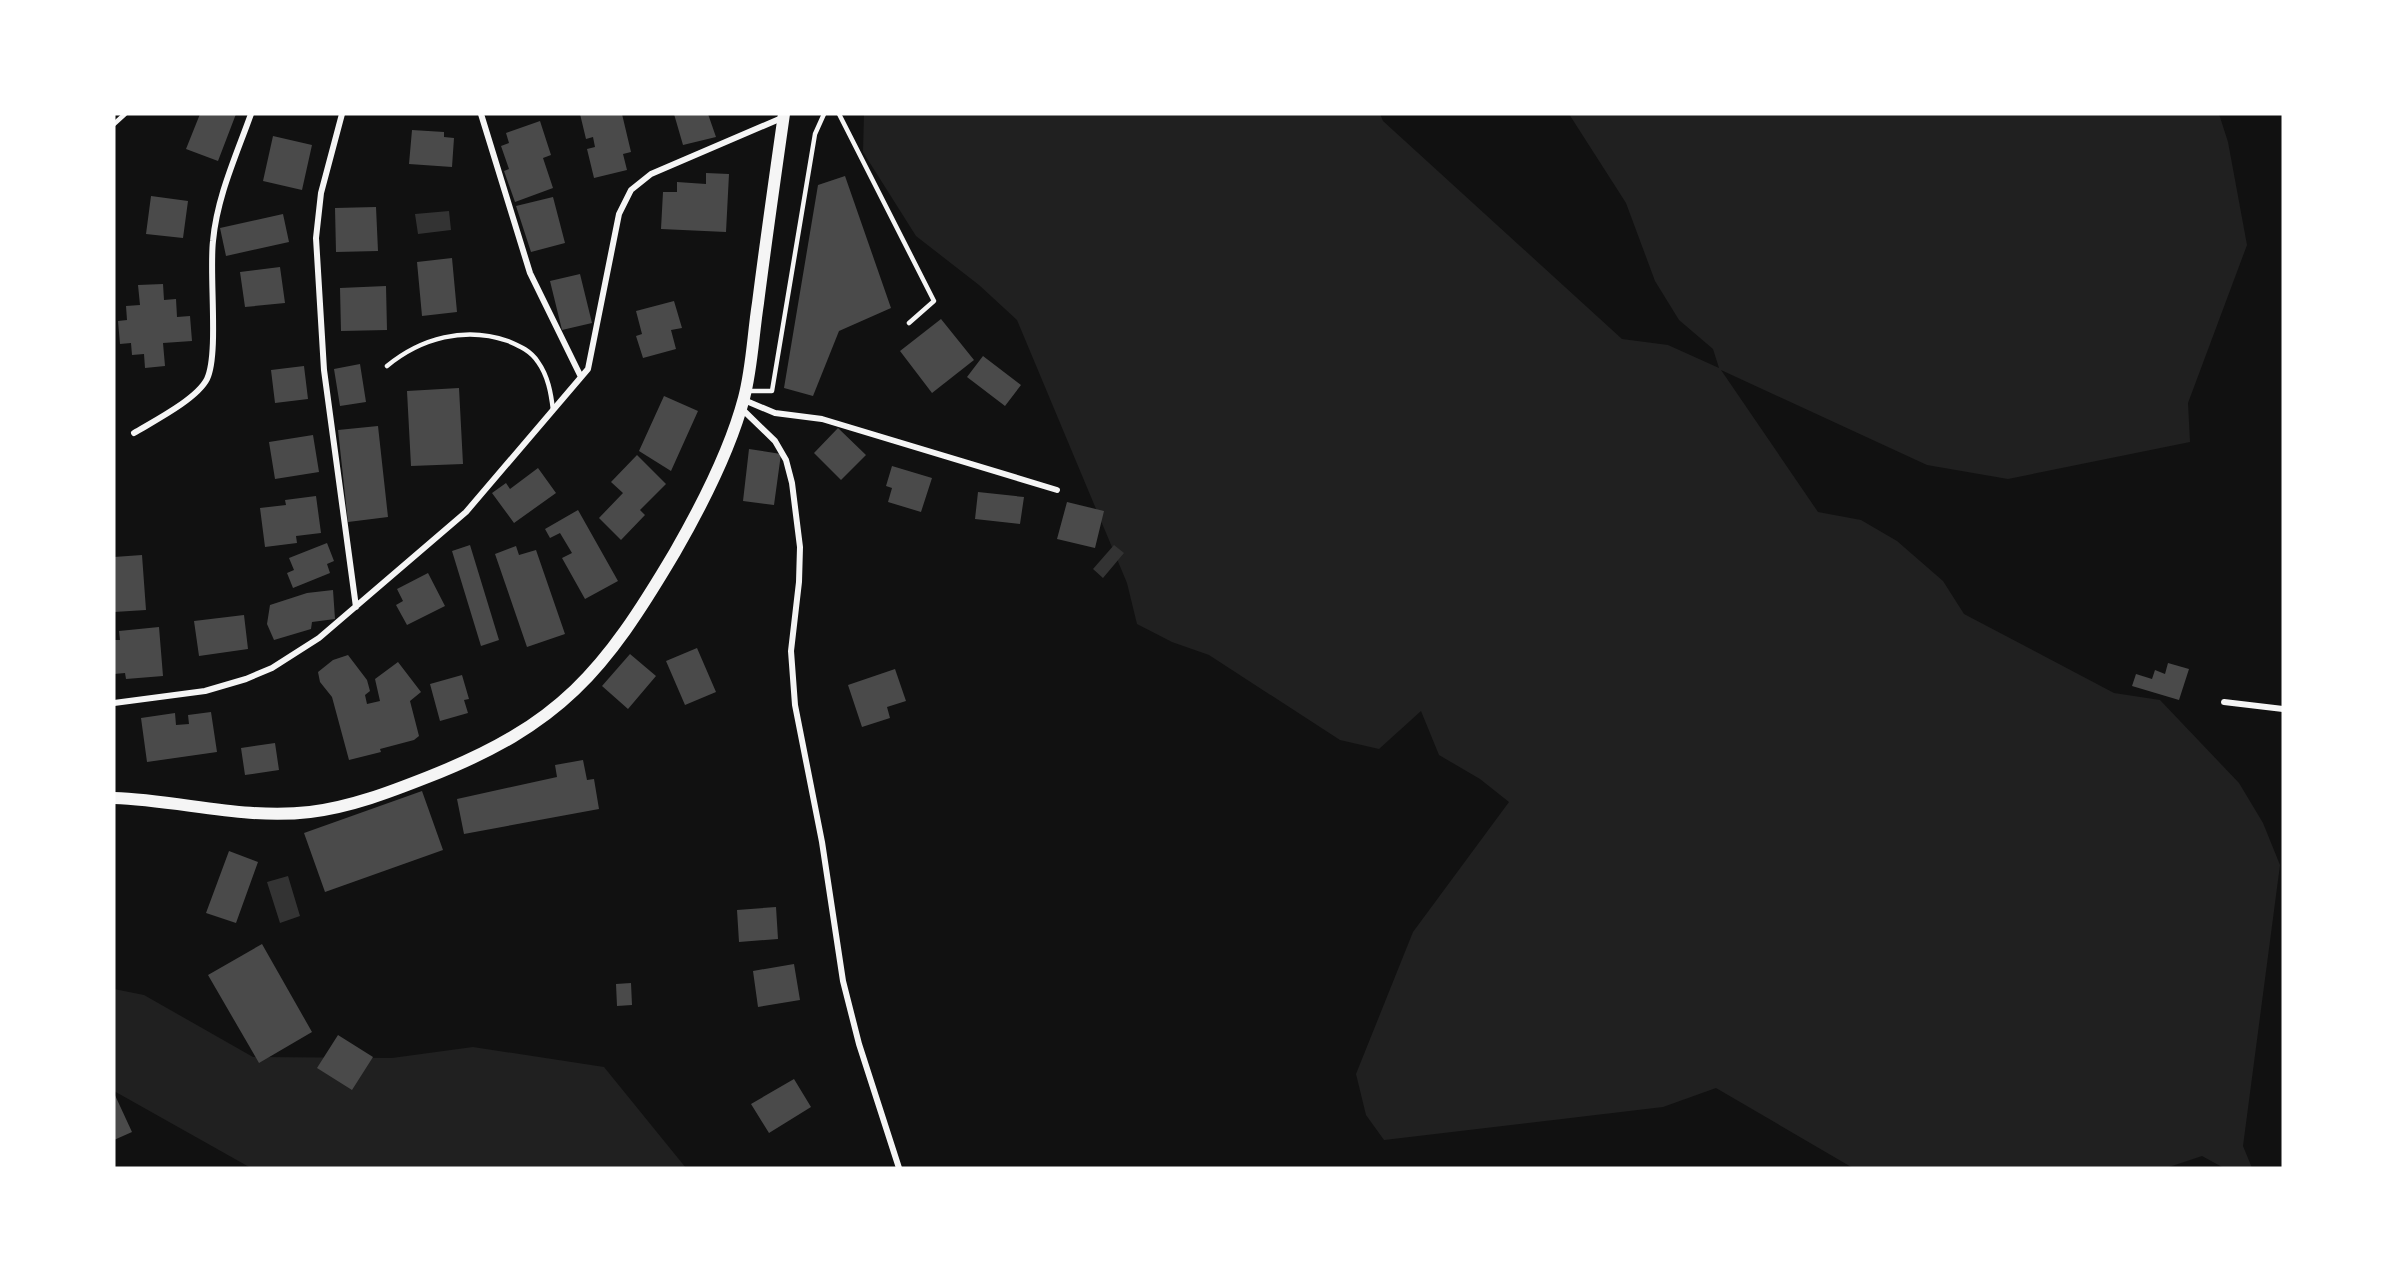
<svg xmlns="http://www.w3.org/2000/svg" width="2397" height="1282" font-family="'IBM Plex Serif',serif">
  <style>
    .green { fill: #202020 }
    .water { fill: #333 }
    .building { fill: #4a4a4a }
    .lines { fill: none; stroke-linecap: round; stroke-linejoin: round }
    .service { stroke: #f5f5f5; stroke-width: 4.5 }
    .minor { stroke: #f5f5f5; stroke-width: 6 }
    .secondary { stroke: #f5f5f5; stroke-width: 12 }
  </style>
  <rect width="100%" height="100%" fill="#111"/>
  <path class="green" d="M 864,114 L 1380,114 L 1383,121 L 1622,339 L 1668,345 L 1719,368 L 1713,349 L 1679,320 L 1655,281 L 1626,203 L 1569,114 L 2219,114 L 2228,142 L 2247,245 L 2188,403 L 2190,442 L 2008,479 L 1927,465 L 1721,370 L 1818,512 L 1861,520 L 1897,541 L 1943,581 L 1964,614 L 2114,693 L 2160,700 L 2239,783 L 2263,823 L 2280,865 L 2243,1146 L 2252,1168 L 2224,1168 L 2202,1156 L 2166,1168 L 1853,1168 L 1716,1088 L 1663,1107 L 1384,1140 L 1366,1115 L 1356,1074 L 1413,932 L 1509,802 L 1480,779 L 1439,755 L 1421,711 L 1379,749 L 1340,740 L 1209,655 L 1172,642 L 1137,624 L 1127,583 L 1017,320 L 979,285 L 916,236 L 863,152 Z
    M 114,989 L 144,995 L 253,1057 L 392,1058 L 473,1047 L 604,1067 L 686,1168 L 251,1168 L 114,1091 Z"/>
  <path class="water" d="M 449,211 L 451,230 L 418,234 L 415,214 Z
    M 1114,545 L 1124,553 L 1103,578 L 1093,569 Z
    M 288,876 L 300,916 L 280,923 L 267,882 Z"/>
  <path class="building" d="M 200,114 L 236,114 L 218,161 L 186,149 Z
    M 580,114 L 622,114 L 631,152 L 623,154 L 627,170 L 594,178 L 587,149 L 595,147 L 593,137 L 586,139 Z
    M 674,114 L 708,114 L 716,137 L 683,145 Z
    M 540,121 L 551,155 L 543,158 L 553,188 L 515,202 L 504,171 L 509,169 L 501,146 L 509,143 L 506,133 Z
    M 412,130 L 444,132 L 444,137 L 454,138 L 452,167 L 409,164 Z
    M 273,136 L 312,145 L 302,190 L 263,181 Z
    M 706,173 L 729,174 L 726,232 L 661,229 L 663,192 L 677,192 L 677,182 L 706,184 Z
    M 845,176 L 891,308 L 839,331 L 813,396 L 784,388 L 818,185 Z
    M 151,196 L 188,201 L 183,238 L 146,234 Z
    M 553,197 L 565,243 L 531,252 L 516,206 Z
    M 376,207 L 378,251 L 336,252 L 335,208 Z
    M 283,214 L 289,242 L 226,256 L 220,228 Z
    M 452,258 L 457,312 L 422,316 L 417,262 Z
    M 280,267 L 285,303 L 245,307 L 240,272 Z
    M 580,274 L 592,323 L 562,330 L 550,281 Z
    M 163,284 L 164,300 L 176,299 L 177,317 L 190,316 L 192,341 L 163,343 L 165,366 L 145,368 L 144,354 L 132,355 L 131,343 L 120,344 L 118,321 L 127,320 L 126,306 L 140,305 L 138,285 Z
    M 386,286 L 387,330 L 341,331 L 340,288 Z
    M 674,301 L 682,328 L 671,330 L 676,349 L 643,358 L 636,336 L 642,334 L 636,311 Z
    M 941,319 L 974,360 L 932,393 L 900,351 Z
    M 983,356 L 1021,385 L 1005,406 L 967,377 Z
    M 360,364 L 366,402 L 340,406 L 334,369 Z
    M 304,366 L 308,399 L 275,403 L 271,370 Z
    M 459,388 L 463,464 L 411,466 L 407,391 Z
    M 664,396 L 698,411 L 671,471 L 639,451 Z
    M 378,426 L 388,517 L 348,522 L 338,430 Z
    M 838,428 L 866,455 L 841,480 L 814,453 Z
    M 313,435 L 319,472 L 275,479 L 269,442 Z
    M 749,449 L 781,454 L 774,505 L 743,501 Z
    M 637,455 L 666,484 L 640,510 L 645,515 L 621,540 L 599,518 L 623,493 L 611,482 Z
    M 892,466 L 932,478 L 921,512 L 888,502 L 892,488 L 886,486 Z
    M 538,468 L 556,493 L 514,523 L 492,493 L 506,483 L 510,489 Z
    M 978,492 L 1024,497 L 1020,524 L 975,519 Z
    M 316,496 L 321,533 L 296,536 L 297,543 L 265,547 L 260,508 L 286,505 L 285,500 Z
    M 1067,502 L 1104,511 L 1095,548 L 1057,539 Z
    M 578,510 L 618,581 L 585,599 L 562,558 L 572,553 L 560,533 L 550,538 L 545,529 Z
    M 327,543 L 334,561 L 327,564 L 330,573 L 293,588 L 287,573 L 294,570 L 289,558 Z
    M 470,545 L 499,640 L 481,646 L 452,551 Z
    M 516,546 L 519,555 L 536,550 L 565,634 L 527,647 L 495,554 Z
    M 142,555 L 146,610 L 114,612 L 114,557 Z
    M 428,573 L 445,606 L 407,625 L 396,605 L 403,601 L 397,589 Z
    M 333,590 L 335,619 L 312,622 L 311,629 L 274,640 L 267,624 L 270,605 L 307,593 Z
    M 244,615 L 248,649 L 199,656 L 194,621 Z
    M 159,627 L 163,676 L 126,679 L 125,673 L 114,674 L 114,640 L 120,640 L 119,631 Z
    M 697,648 L 716,692 L 685,705 L 666,661 Z
    M 630,654 L 656,676 L 628,709 L 602,686 Z
    M 348,655 L 367,680 L 370,691 L 365,695 L 367,704 L 380,701 L 375,679 L 398,662 L 421,692 L 410,701 L 419,736 L 414,740 L 380,749 L 381,752 L 349,760 L 332,697 L 320,682 L 318,672 L 333,660 Z
    M 2168,663 L 2189,669 L 2179,700 L 2132,686 L 2136,674 L 2152,679 L 2155,670 L 2165,674 Z
    M 895,669 L 906,701 L 887,707 L 890,718 L 862,727 L 848,685 Z
    M 462,675 L 469,699 L 464,700 L 468,713 L 440,721 L 430,684 Z
    M 211,712 L 217,752 L 147,762 L 141,718 L 175,713 L 176,725 L 189,724 L 188,715 Z
    M 275,743 L 279,770 L 245,775 L 241,748 Z
    M 583,760 L 587,780 L 594,779 L 599,809 L 464,834 L 457,799 L 557,777 L 555,765 Z
    M 422,791 L 443,850 L 325,892 L 304,833 Z
    M 229,851 L 258,862 L 236,923 L 206,913 Z
    M 776,907 L 778,939 L 739,942 L 737,910 Z
    M 262,944 L 312,1032 L 259,1063 L 208,975 Z
    M 794,964 L 800,1000 L 758,1007 L 753,971 Z
    M 631,983 L 632,1005 L 617,1006 L 616,984 Z
    M 338,1035 L 373,1057 L 352,1090 L 317,1068 Z
    M 794,1079 L 811,1107 L 769,1133 L 751,1104 Z
    M 114,1093 L 132,1132 L 114,1140 Z"/>
  <g class="lines">
    <path class="service" d="M 839,114 L 934,301 L 909,323
      M 114,124 L 125,114
      M 387,366 C 421,338 465,326 508,341 C 520,346 531,351 538,362 C 548,376 551,393 553,410
      M 748,391 L 772,391 L 815,134 L 824,114"/>
    <path class="minor" d="M 342,114 L 321,193 L 316,238 L 324,370 L 356,607
      M 481,114 L 530,273 L 581,377
      M 744,400 L 775,413 L 822,419 L 1057,490
      M 741,408 L 775,441 L 786,460 L 792,483 L 800,547 L 799,582 L 791,651 L 795,705 L 822,842 L 843,981 L 859,1044 L 899,1168
      M 134,433 C 154,421 197,399 207,379 C 219,354 209,274 213,241 C 217,197 236,156 251,114
      M 2224,702 L 2283,709
      M 114,703 L 205,691 L 246,679 L 272,668 L 319,638 L 466,512 L 588,369 L 619,214 L 631,190 L 651,174 L 784,117"/>
    <path class="secondary" d="M 114,798 C 179,800 244,820 310,812 C 351,807 390,792 428,777 C 561,725 604,672 675,552 C 702,505 730,451 744,398 C 752,368 753,335 758,303 C 766,240 775,177 784,114"/>
  </g>
  <rect width="2397" height="1282" fill="none" stroke="#ffffff" stroke-width="231"/>
</svg>
